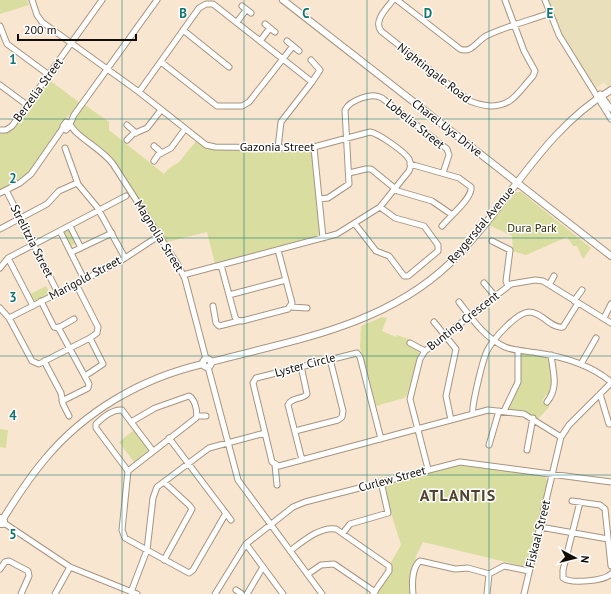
<svg xmlns="http://www.w3.org/2000/svg" width="611" height="594" font-family="'PT Sans',sans-serif">
  <style>
    .green { fill: #d9dd9f }
    .sand { fill: #e9e0bb }
    .lines { fill: none; stroke-linecap: round; stroke-linejoin: round }
    .minor-casing { stroke: #a69480; stroke-width: 7 }
    .major-casing { stroke: #a69480; stroke-width: 8 }
    .minor { stroke: #fff; stroke-width: 5 }
    .major { stroke: #fff; stroke-width: 6 }
    .grid { fill: none; stroke: #0f766e; stroke-width: 1; stroke-opacity: 0.55 }
    .labels { text-anchor: middle; stroke-width: 3; stroke-linejoin: round; paint-order: stroke }
    .street-label { font-size: 12px; fill: #120c05; stroke: #fff }
    .park-label { font-size: 12px; fill: #2c2d01; stroke: #fff }
    .district-label { font-size: 16px; font-weight: bold; letter-spacing: 1px; fill: #514230; stroke: #fff }
    .grid-label { font-size: 13px; text-anchor: middle; font-weight: bold; fill: #0f766e; stroke: #fff; stroke-width: 3; stroke-linejoin: round; paint-order: stroke }
  </style>
  <rect width="100%" height="100%" fill="#f9e6d0"/>
  <path class="green" d="M 0,0 L 27,0 L 29,5 L 0,14 Z
    M 48,79 L 80,103 L 62,123 L 55,138 L 30,172 L 19,181 L 0,190 L 0,131 L 6,131 Z
    M 85,105 L 109,122 L 109,130 L 164,174 L 168,169 L 179,162 L 197,140 L 203,146 L 309,150 L 312,153 L 320,235 L 215,264 L 207,232 L 167,242 L 118,167 L 75,130 L 74,121 Z
    M 516,192 L 521,192 L 591,248 L 583,259 L 577,246 L 573,246 L 567,237 L 526,255 L 513,251 L 512,236 L 489,225 Z
    M 69,229 L 76,243 L 71,246 L 64,232 Z
    M 46,286 L 50,294 L 34,302 L 30,294 Z
    M 382,317 L 387,318 L 382,331 L 396,337 L 397,335 L 408,339 L 411,347 L 419,352 L 407,395 L 404,398 L 376,406 L 360,348 L 361,326 Z
    M 521,353 L 549,357 L 553,388 L 551,393 L 545,396 L 542,402 L 549,405 L 549,407 L 538,419 L 527,413 L 510,410 L 508,408 L 520,385 L 520,354 Z
    M 0,429 L 8,430 L 6,448 L 0,447 Z
    M 134,430 L 149,450 L 134,462 L 119,442 Z
    M 462,464 L 544,475 L 548,482 L 527,564 L 522,566 L 423,542 L 416,556 L 411,594 L 375,594 L 391,571 L 390,564 L 401,545 L 390,510 L 385,485 Z"/>
  <path class="sand" d="M 548,0 L 611,0 L 611,88 L 609,89 L 604,82 L 596,88 L 563,36 Z"/>
  <g class="lines">
    <defs>
      <path id="minor" d="M 32,0 L 37,15 L 42,22 L 139,92 L 206,145 L 215,147 L 310,148 L 370,132 C 378,133 405,152 409,159 C 411,163 411,167 409,171 L 380,207 L 337,234 L 183,275
        M 393,0 C 387,8 373,21 381,31 L 468,100 C 475,104 482,105 490,106 C 513,106 518,92 533,76 L 535,71 L 524,51 L 505,0
        M 397,0 L 460,49 C 471,54 477,41 486,36 C 506,26 529,21 550,13
        M 545,0 L 559,35 L 611,119
        M 242,6 L 251,13
        M 237,22 L 246,10
        M 265,24 L 275,32
        M 0,26 L 7,44 L 49,75
        M 183,30 L 229,67
        M 260,41 L 270,28
        M 287,41 L 299,51
        M 311,60 L 320,70 L 312,82
        M 161,62 L 217,106 L 242,106 L 249,102 L 293,46
        M 0,85 L 27,105
        M 139,92 L 199,8 L 206,4 L 213,4 L 312,82 L 281,122 L 278,148
        M 600,94 L 611,109
        M 70,124 L 74,115 L 157,0
        M 127,125 L 136,133
        M 70,126 L 66,130 L 63,126 L 66,122 C 70,123 73,130 77,133 C 89,144 103,151 113,164 L 178,265 L 185,279 L 206,359
        M 0,130 L 6,130 L 12,126 L 102,0
        M 127,140 L 133,134 L 147,128 L 161,110
        M 154,146 L 162,153
        M 65,148 L 78,184
        M 314,148 L 323,238
        M 154,161 L 158,155 L 171,148 L 185,129
        M 410,164 L 459,178 L 471,187 C 473,198 449,217 442,226
        M 349,173 L 366,169 L 371,169 L 398,191 L 432,201 L 451,214
        M 6,190 L 58,293
        M 0,193 L 20,183 L 31,174 L 63,128
        M 319,199 L 328,198 L 349,184 L 345,110 C 350,100 372,92 382,98 L 447,149 L 449,155 L 443,173
        M 355,224 L 376,251 L 389,256 L 404,276 L 408,276 L 438,251 L 438,245 L 424,226 L 395,218 L 380,207
        M 70,226 L 81,248
        M 0,229 L 47,204 L 59,191 L 77,183 L 97,207 L 125,258
        M 60,231 L 84,279
        M 492,241 L 510,250 L 506,281 L 508,286
        M 72,252 L 112,233
        M 8,258 L 33,306
        M 221,265 L 235,317 L 237,320 L 242,321 L 288,309 L 292,303 L 278,250
        M 0,268 L 8,258 L 126,196
        M 484,283 L 495,296
        M 549,285 L 554,276
        M 229,295 L 286,280
        M 41,301 L 54,327 L 58,328 L 74,319
        M 574,301 L 582,290
        M 459,302 C 473,320 484,337 505,347 C 515,351 528,351 538,353 C 564,357 591,365 611,382
        M 213,306 L 216,323 L 219,326 L 239,321
        M 291,307 L 307,308
        M 0,308 L 9,318 L 119,262 L 160,235
        M 9,318 L 32,361 L 39,364 L 90,338 L 97,333 L 98,327 L 76,284
        M 604,318 L 611,304
        M 434,322 L 456,349 L 446,396 L 451,420
        M 58,327 L 89,384 L 88,388 L 62,401
        M 410,343 L 425,351
        M 44,361 L 61,393 L 63,404 L 69,416
        M 581,364 L 596,338
        M 301,366 L 307,394 C 302,400 291,397 288,405 L 302,460
        M 208,367 L 238,480 L 322,594
        M 85,376 L 103,364 L 90,338
        M 600,394 L 609,424
        M 547,402 C 559,387 553,373 551,355
        M 504,411 L 518,382 L 518,350
        M 473,414 C 471,407 483,359 487,351 C 493,339 516,313 529,312 C 542,312 551,329 563,327 L 578,303
        M 197,416 L 206,416
        M 131,422 L 155,408 L 189,396 C 195,399 198,412 196,418 L 128,471 L 122,530 L 125,538 L 189,573 L 193,570 L 226,513
        M 295,431 L 338,420 L 342,417 L 343,411 L 330,359
        M 169,438 L 231,520
        M 381,439 L 360,357 L 357,353 L 256,378 L 253,383 L 272,462 L 279,466 L 488,410 L 524,414 L 561,437
        M 489,445 L 499,411
        M 527,450 L 533,418
        M 275,465 L 277,485
        M 428,469 L 410,399 L 420,359 L 425,351 L 511,284 L 535,280 L 543,281 L 611,323
        M 128,471 L 96,428 L 96,424 C 102,418 113,409 122,410 L 153,451
        M 164,482 L 189,505 L 192,509 L 164,560
        M 572,501 L 600,505 L 605,509 L 611,566
        M 580,502 L 563,570 L 563,578 C 571,584 604,581 611,574
        M 4,523 L 70,567 L 137,594
        M 540,527 L 608,539
        M 343,533 L 350,524 L 388,513 L 381,482
        M 246,544 L 283,594
        M 290,551 C 302,542 320,526 336,529 L 389,566 L 389,571 L 373,594
        M 0,569 L 5,562 L 9,561 L 28,571 L 29,576 L 21,594
        M 308,574 L 321,565 L 334,564 L 375,592
        M 489,574 L 504,566 L 529,571
        M 236,590 L 242,594
        M 131,592 L 147,550 L 153,498 L 157,487 L 209,448 L 265,433
        M 55,594 L 70,567
        M 215,594 L 246,544 L 293,507 L 305,502 L 460,462 L 611,482
        M 247,594 L 263,567
        M 413,594 C 412,584 412,567 420,561 L 455,569 L 468,568 L 489,574
        M 487,594 L 489,574
        M 524,594 L 561,437 L 569,425 L 611,383"/>
      <path id="major" d="M 283,0 L 611,256
        M203 363a4 4 0 1 1 8 0a4 4 0 1 1-8 0Z
        M 211,362 C 294,340 384,326 449,264 C 507,209 540,132 611,90
        M 0,518 L 4,521 L 3,524 L 0,524
        M 3,519 C 16,498 29,478 45,459 C 85,411 142,378 203,364"/>
    </defs>
    <use href="#minor" class="minor-casing"/>
    <use href="#major" class="major-casing"/>
    <use href="#minor" class="minor"/>
    <use href="#major" class="major"/>
  </g>
  <path class="grid" d="M 122,0 L 122,594M 244,0 L 244,594M 367,0 L 367,594M 489,0 L 489,594M 0,119 L 611,119M 0,238 L 611,238M 0,356 L 611,356M 0,475 L 611,475"/>
  <g class="labels">
    <g class="street-label">
      <text transform="translate(434 73) rotate(38)" y="4">Nightingale Road</text>
      <text transform="translate(38 90) rotate(-54)" y="4">Berzelia Street</text>
      <text transform="translate(415 124) rotate(39)" y="4">Lobelia Street</text>
      <text transform="translate(447 128) rotate(38)" y="4">Charel Uys Drive</text>
      <text x="277" y="151">Gazonia Street</text>
      <text transform="translate(481 225) rotate(-50)" y="4">Reygersdal Avenue</text>
      <text transform="translate(159 236) rotate(58)" y="4">Magnolia Street</text>
      <text transform="translate(32 241) rotate(63)" y="4">Strelitzia Street</text>
      <text transform="translate(85 278) rotate(-28)" y="4">Marigold Street</text>
      <text transform="translate(463 321) rotate(-38)" y="4">Bunting Crescent</text>
      <text transform="translate(305 365) rotate(-15)" y="4">Lyster Circle</text>
      <text transform="translate(392 479) rotate(-15)" y="4">Curlew Street</text>
      <text transform="translate(538 534) rotate(-76)" y="4">Fiskaal Street</text>
    </g>
    <g class="park-label">
      <text x="532" y="232">Dura Park</text>
    </g>
    <g class="district-label">
      <text x="458" y="501">ATLANTIS</text>
    </g>
  </g>
  <g class="grid-label">
    <text x="183" y="18">B</text>
    <text x="306" y="18">C</text>
    <text x="428" y="18">D</text>
    <text x="550" y="18">E</text>
    <text x="13" y="64">1</text>
    <text x="13" y="183">2</text>
    <text x="13" y="302">3</text>
    <text x="13" y="420">4</text>
    <text x="13" y="539">5</text>
  </g>
  <g transform="translate(575 558) rotate(97)" stroke="#ffffff" stroke-width="3" paint-order="stroke">
  <path d="M0-3L7 15L0 10L-7 15Z" fill="#120c05"/>
  <text y="-6" font-size="11" font-weight="bold" text-anchor="middle" fill="#120c05">N</text>
  </g>
  <path d="M18 34v6h118v-6" fill="none" stroke="#120c05" stroke-width="2"/>
  <text x="24" y="34" font-size="12" fill="#120c05" stroke="#ffffff" stroke-width="3" paint-order="stroke">200 m</text>
</svg>
